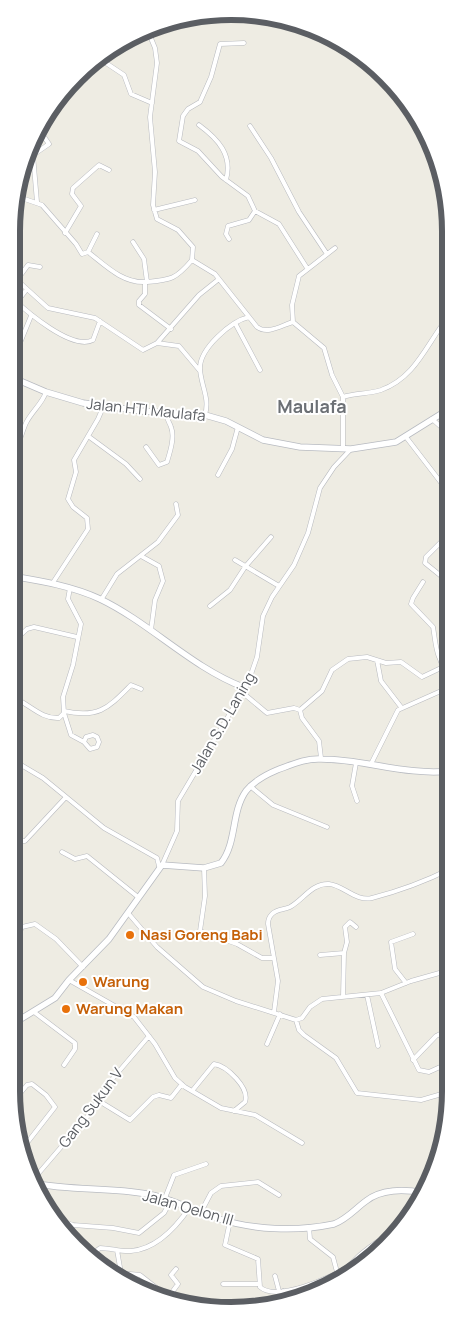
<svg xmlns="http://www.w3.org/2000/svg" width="462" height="1322" font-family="Manrope,sans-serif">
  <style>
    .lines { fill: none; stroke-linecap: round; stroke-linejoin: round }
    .street-casing { stroke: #b8babf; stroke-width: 5 }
    .secondary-casing { stroke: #b8bbc1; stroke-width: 7 }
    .street { stroke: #fff; stroke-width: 4 }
    .secondary { stroke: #fff; stroke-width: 5.5 }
    .food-dot { fill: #e8710a; stroke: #fff; stroke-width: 2 }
    .labels { text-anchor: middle; stroke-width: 4; stroke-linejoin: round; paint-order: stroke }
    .street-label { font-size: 15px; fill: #5b5e63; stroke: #fff }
    .food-label { font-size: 15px; font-weight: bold; fill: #c56008; stroke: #fff; text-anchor: start }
    .quarter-label { font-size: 18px; font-weight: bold; fill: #6c7075; stroke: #fff }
    .rim { fill: none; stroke: #5b5e63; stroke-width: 6 }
  </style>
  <rect width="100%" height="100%" fill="#eeece3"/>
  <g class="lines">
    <defs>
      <path id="street" d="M 148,31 L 155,48 L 157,63 L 150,117 L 155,172 L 153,205 L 157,219 L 178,230 L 193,247 L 192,260 L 215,274 L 257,327 C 268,335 282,325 293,322 L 324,348 L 332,375 L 343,397 C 355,393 369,394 381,390 C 417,377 427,342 449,316
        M 244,43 L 220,44 L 211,77 L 200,102 L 188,109 L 183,116 L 179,141 L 198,151 L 222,177 L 248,196 L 255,211 L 279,224 L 307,268
        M 100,59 L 124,75 L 131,94 L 152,103
        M 94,65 L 99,60
        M 199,125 C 218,139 233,155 226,180
        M 250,126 L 271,158 L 299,212 L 327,254
        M 16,196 L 42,205 L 76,244 L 82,254 L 88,252
        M 37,202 L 33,155 L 49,144 L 40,131
        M 154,210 L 195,200
        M 65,233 L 81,206 L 72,194 L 73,188 L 99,165 L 109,170
        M 97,234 L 88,252 C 105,265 122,283 145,282 L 145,294 L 139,301 L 139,305 L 171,329
        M 229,239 L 226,234 L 228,226 L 249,220 L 255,211
        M 133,242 L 144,259 L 147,282 C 171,280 176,279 192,260
        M 40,267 L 28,265 L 17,280 L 48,308 L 95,318 L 143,350 L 157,343 L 179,346 L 200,371
        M 11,297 C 26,311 72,351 93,340 L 100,321
        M 17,302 L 27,289
        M 293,322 L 292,305 L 299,276 L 335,248
        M 235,323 L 260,370
        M 157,343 L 199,295 L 219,279
        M 11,354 L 20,343 L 31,316
        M 343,397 L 343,448
        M 205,415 C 210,398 201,386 200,369 C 199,349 231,321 249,317
        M 432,419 L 449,434
        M 88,436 L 126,464 L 140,479
        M 406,437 L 449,493
        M 146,447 L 159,465 L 167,462 C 170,452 175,437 171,427 C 169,421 166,419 166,412
        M 11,455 C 20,445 21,434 26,423 C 32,411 42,404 46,392
        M 218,475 L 232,449 L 238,427
        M 450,533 L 426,557 L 425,563 L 446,580 L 449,587 L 450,604
        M 141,556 L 159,566 L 163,581 L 155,600 L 151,630
        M 235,560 L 279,586
        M 423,582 L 413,598 L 411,604 L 433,627 C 436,643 435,659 450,673
        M 52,584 L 88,529 L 87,518 L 73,507 L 68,499 L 76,472 L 74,460 L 98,419 L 101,412 L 100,406
        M 70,588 L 68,599 L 81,624 L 73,665 L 63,697 L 64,713 L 71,735 L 84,742 L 90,749 L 97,747 L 99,742 L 97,737 L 93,735 L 86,737 L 84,742
        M 101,600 L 117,574 L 158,542 L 178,515 L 176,504
        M 210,606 L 230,590 L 245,567 L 271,537
        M 11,644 L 27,629 L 34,627 L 77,637
        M 377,660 L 381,681 L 401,707
        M 441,662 L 450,653
        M 243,693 L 267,713 L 294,708 L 300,710
        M 64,711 C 99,719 109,707 131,685 L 141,689
        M 11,718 L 17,714 L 17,708 L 22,702 C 34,709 44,719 59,718 L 64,713
        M 321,758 L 319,741 L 302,718 L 300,710 L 322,691 L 332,670 L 348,659 L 367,657 L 386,663 L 401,662 L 422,677 L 443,667
        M 11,759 L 43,778 L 104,828 L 157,858 L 159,866
        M 356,763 L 352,786 L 357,801
        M 371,764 L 398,710 L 450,687
        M 250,786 L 273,805 L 327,827
        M 11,836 L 19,841 L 25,841 L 66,797
        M 62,852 L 75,859 L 87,856 L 138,897
        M 162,865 L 177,831 L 178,801 L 248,683 L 257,657 L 263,616 L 272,597 L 294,565 L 308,533 L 320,488 L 334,467 L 351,449
        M 204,868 L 205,896 L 200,931 L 237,944 L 262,958 L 274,958
        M 11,912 L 15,902
        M 128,913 L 157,947 L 203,987 L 236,1001 L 296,1020 L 302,1018 L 310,1007 L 322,999 L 381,993 L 411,981 L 450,970
        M 344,953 L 347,942 L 345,927 L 350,922 L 356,927
        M 11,955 C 19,949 17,936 22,927 L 35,924 L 56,939 L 83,967
        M 320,955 L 344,953 L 343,997
        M 69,980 L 134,1017 L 155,1044 L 175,1078 L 185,1087 L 221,1108 L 255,1115 L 302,1143
        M 406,983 L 395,969 L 391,942 L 413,934
        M 381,993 L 419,1070 L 429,1072 L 451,1062
        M 367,995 L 378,1046
        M 34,1012 L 75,1043 L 75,1049 L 64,1065
        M 274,1012 L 278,981 L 268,924 C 268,919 269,917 272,914 C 277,909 284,910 290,907 C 303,900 312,883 329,884 C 343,885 356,902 372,898 C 399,891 424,882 450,869
        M 11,1013 L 17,1020
        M 296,1020 L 299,1030 L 304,1035 L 336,1058 L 357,1093 L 421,1100 L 445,1093 L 450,1096
        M 267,1044 L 280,1014
        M 413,1060 L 436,1036 L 448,1030
        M 192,1091 L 214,1064 C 227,1066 250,1088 245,1102 L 234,1111
        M 99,1101 L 130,1120 L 153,1097 L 159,1095 L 171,1098 L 182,1084
        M 13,1102 L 27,1085 L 32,1084 L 46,1095 L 55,1107 L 23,1148
        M 32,1181 L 91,1112 L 109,1083 L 149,1036
        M 165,1198 L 174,1175 L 206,1164
        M 201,1212 L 211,1193 L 221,1186 L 258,1182 L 279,1195
        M 56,1219 L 73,1225 L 113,1228 L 139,1233 L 164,1213 L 171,1200
        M 230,1221 L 225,1245 L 258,1259 L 260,1287 C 277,1302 331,1278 347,1267 C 353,1263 356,1258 361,1254 C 373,1244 387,1235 400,1227
        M 309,1227 L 310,1239 L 333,1257 L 337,1272
        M 117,1250 L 121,1273 L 140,1275 L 163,1293 L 162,1297
        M 95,1258 L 96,1251 L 100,1248 C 110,1248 121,1252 131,1251 C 157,1249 177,1226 190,1207
        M 275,1276 L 279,1291
        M 223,1284 L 259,1284
        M 283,1291 L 288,1297 L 287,1303
        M 164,1294 L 170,1295 L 178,1284 L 171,1275 L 176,1269"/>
      <path id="secondary" d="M 11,377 L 46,392 L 83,403 L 141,411 L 205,415 L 226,421 L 263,440 L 300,447 L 351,449 L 396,442 L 449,409
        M 11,576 C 41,581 72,586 100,599 C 150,623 191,667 243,687
        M 11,1025 L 55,998 L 69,980 L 109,939 L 162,865 L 204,868 L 221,863 C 237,843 231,812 246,791 C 254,781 265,775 277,770 C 291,765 306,758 321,759 C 364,759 407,776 450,771
        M 33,1183 C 70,1191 109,1187 147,1194 C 172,1198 192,1211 216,1218 C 253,1230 296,1232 334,1224 C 347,1219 355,1209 366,1201 C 381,1189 404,1189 423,1193"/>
    </defs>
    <use href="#street" class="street-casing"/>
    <use href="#secondary" class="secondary-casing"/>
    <use href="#street" class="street"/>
    <use href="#secondary" class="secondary"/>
  </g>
  <g class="food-dot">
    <circle cx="130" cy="935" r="5"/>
    <circle cx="83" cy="982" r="5"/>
    <circle cx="66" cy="1009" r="5"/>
  </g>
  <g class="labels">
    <g class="street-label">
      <text transform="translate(146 410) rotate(6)" y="5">Jalan HTI Maulafa</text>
      <text transform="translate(223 723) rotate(-60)" y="5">Jalan S.D. Laning</text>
      <text transform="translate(91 1108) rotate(-53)" y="5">Gang Sukun V</text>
      <text transform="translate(188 1208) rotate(16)" y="5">Jalan Oelon III</text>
    </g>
    <g class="food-label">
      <text x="140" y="940">Nasi Goreng Babi</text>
      <text x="93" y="987">Warung</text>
      <text x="76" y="1014">Warung Makan</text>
    </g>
    <g class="quarter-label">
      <text x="312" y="413">Maulafa</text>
    </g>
  </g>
  <path d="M0 0H462V1322H0ZM231 20H231A211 211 0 0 1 442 231V1091A211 211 0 0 1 231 1302H231A211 211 0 0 1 20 1091V231A211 211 0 0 1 231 20Z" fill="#fff" fill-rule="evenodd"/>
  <path class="rim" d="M231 20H231A211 211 0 0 1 442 231V1091A211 211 0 0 1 231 1302H231A211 211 0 0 1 20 1091V231A211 211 0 0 1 231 20Z"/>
</svg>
